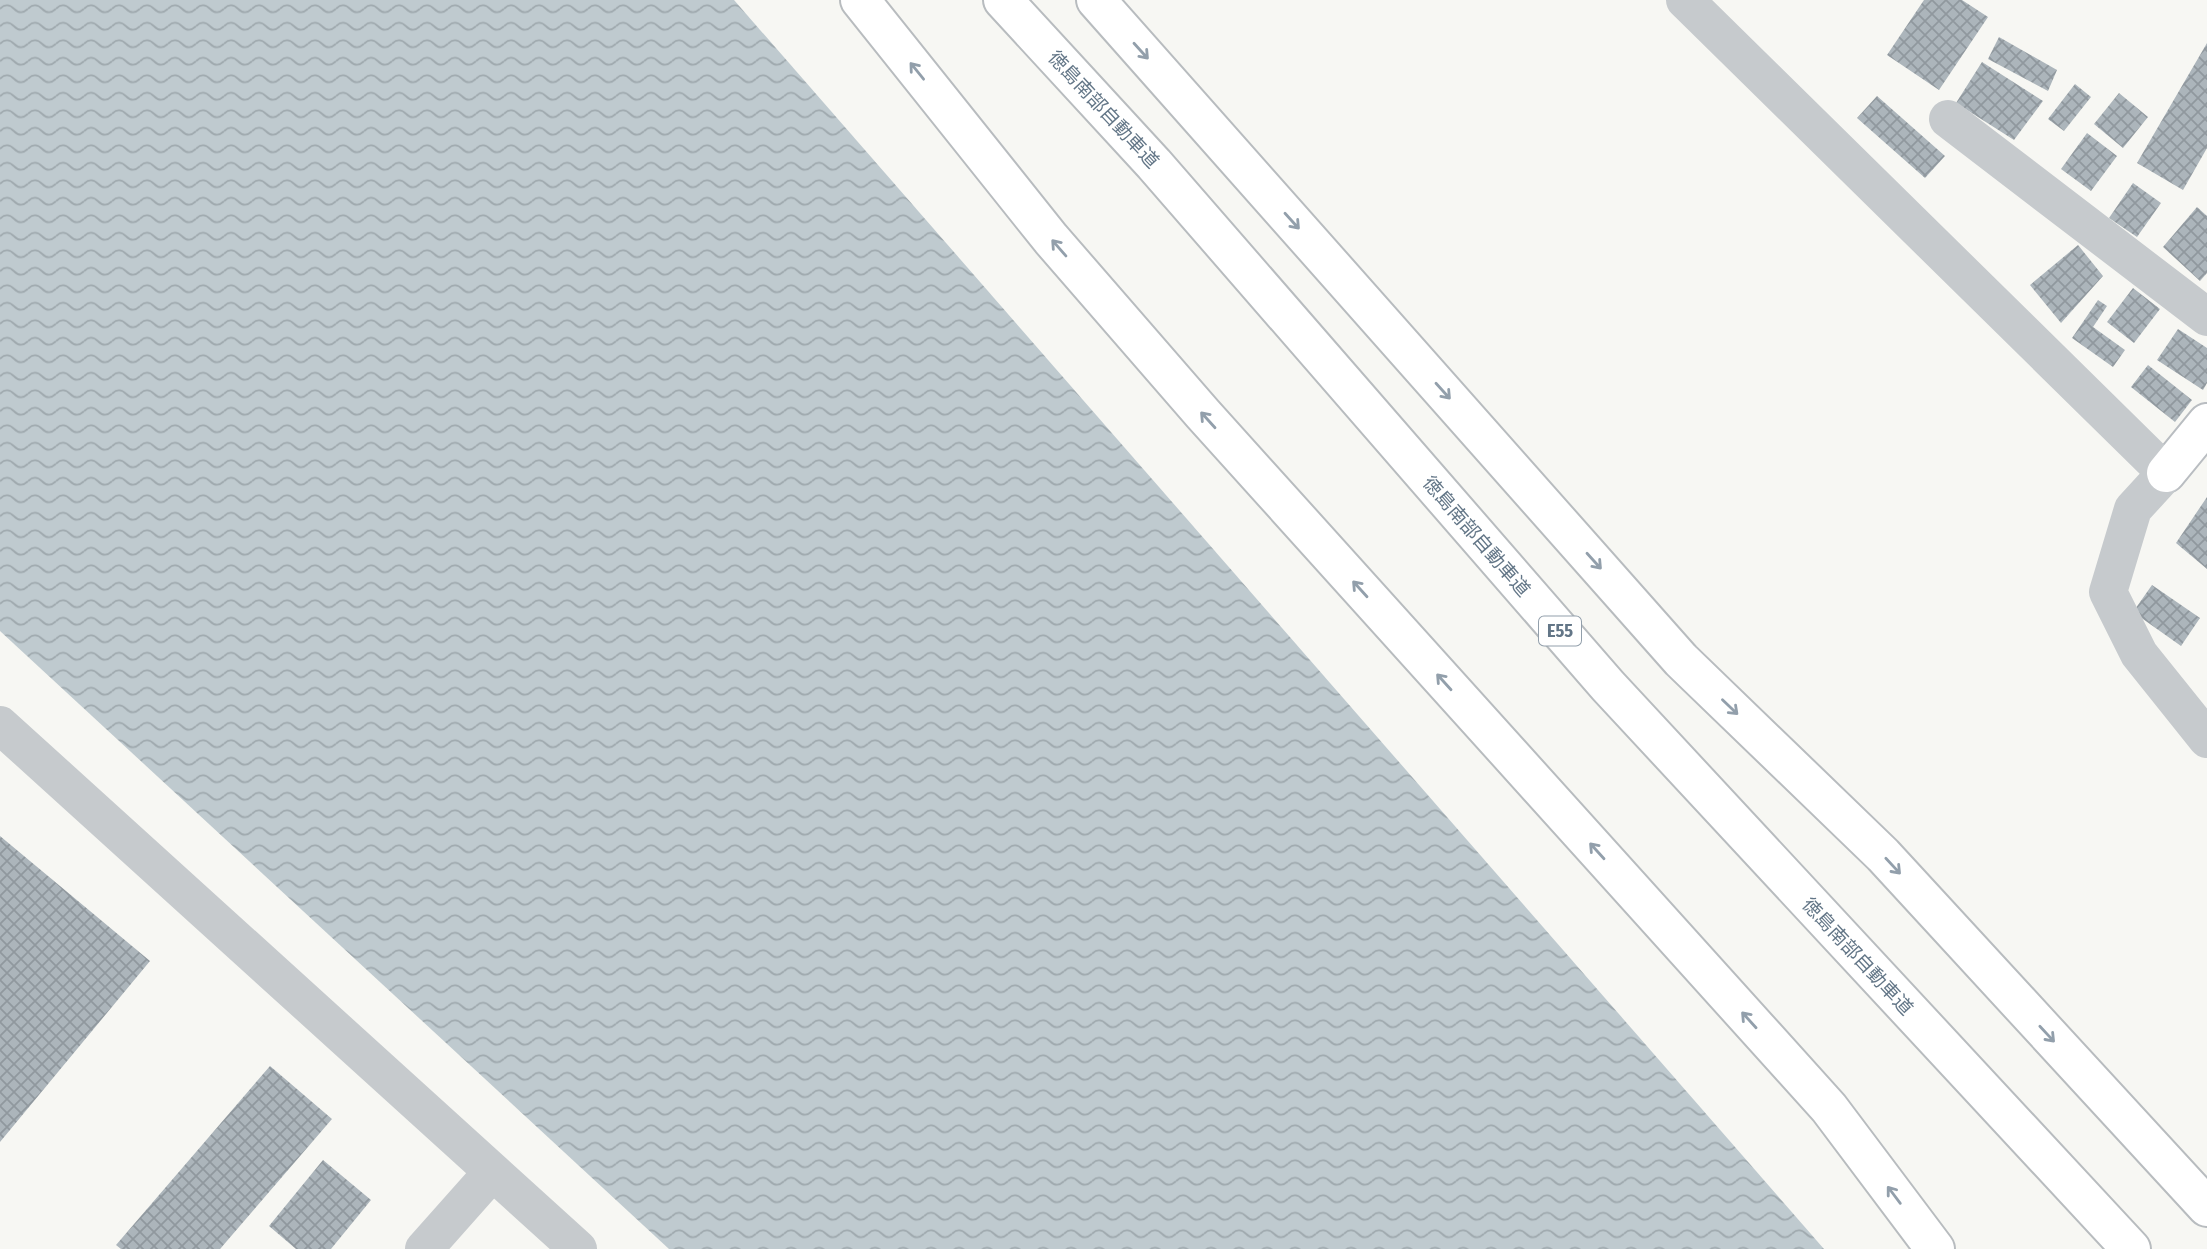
<svg xmlns="http://www.w3.org/2000/svg" width="2207" height="1249" font-family="'Fira Sans Condensed','Noto Sans JP',sans-serif">
  <style>
    .water { fill: url(#water-waves) }
    .building { fill: url(#building-cross-hatch) }
    .lines { fill: none; stroke-linecap: round; stroke-linejoin: round }
    .major-casing { stroke: #b9bdc1; stroke-width: 42 }
    .highway-casing { stroke: #b8bcbf; stroke-width: 42 }
    .minor { stroke: #c6cacd; stroke-width: 38 }
    .major { stroke: #fff; stroke-width: 38 }
    .highway { stroke: #fff; stroke-width: 38 }
    .oneway { stroke: #929fab }
    .labels { text-anchor: middle; stroke-width: 7; stroke-linejoin: round; paint-order: stroke }
    .shield { fill: #fff; stroke: #929fab; stroke-width: 2 }
    .shield-label { font-size: 18px; font-weight: bold; fill: #637687 }
    .street-label { font-size: 19px; fill: #637687; stroke: #fff }
  </style>
  <defs>
    <pattern id="water-waves" width="16" height="10" patternUnits="userSpaceOnUse" patternTransform="scale(1.75)"><rect width="16" height="10" fill="#bfcacf"/><path d="M0 5q4-4 8 0t8 0" fill="none" stroke="#9fa9ae"/></pattern>
    <pattern id="building-cross-hatch" width="8" height="8" patternUnits="userSpaceOnUse" patternTransform="scale(1.75)"><rect width="8" height="8" fill="#acb5bb"/><path d="M0 0l8 8M0 8l8-8" fill="none" stroke="#90989e"/></pattern>
  </defs>
  <rect width="100%" height="100%" fill="#f7f7f3"/>
  <path class="water" d="M 0,0 L 734,0 L 1824,1249 L 669,1249 L 0,631 Z"/>
  <path class="building" d="M 1924,0 L 1962,0 L 1988,17 L 1939,90 L 1887,55 Z
    M 1999,37 L 2057,70 L 2048,91 L 1988,59 Z
    M 2207,43 L 2207,148 L 2183,190 L 2137,163 Z
    M 1982,62 L 2043,101 L 2014,140 L 1956,103 Z
    M 2075,84 L 2091,97 L 2064,131 L 2048,119 Z
    M 2119,93 L 2148,117 L 2123,148 L 2094,124 Z
    M 1877,96 L 1945,156 L 1925,178 L 1857,118 Z
    M 2087,133 L 2117,156 L 2091,191 L 2061,169 Z
    M 2133,183 L 2161,203 L 2137,237 L 2109,218 Z
    M 2197,207 L 2207,216 L 2207,273 L 2200,281 L 2163,247 Z
    M 2078,245 L 2103,276 L 2061,323 L 2030,285 Z
    M 2133,288 L 2160,309 L 2134,343 L 2107,322 Z
    M 2098,300 L 2107,306 L 2093,327 L 2125,350 L 2113,367 L 2072,338 Z
    M 2178,329 L 2207,348 L 2207,383 L 2203,390 L 2157,360 Z
    M 2148,365 L 2192,400 L 2175,422 L 2131,387 Z
    M 2207,497 L 2207,569 L 2176,543 Z
    M 2152,585 L 2200,618 L 2181,646 L 2133,612 Z
    M 0,836 L 150,961 L 0,1142 Z
    M 270,1066 L 332,1119 L 220,1249 L 121,1249 L 116,1245 Z
    M 323,1160 L 371,1200 L 331,1249 L 296,1249 L 269,1226 Z"/>
  <g class="lines">
    <defs>
      <path id="major" d="M 2166,473 L 2207,423"/>
      <path id="highway" d="M 860,0 L 1051,239 L 1203,414 L 1829,1108 L 1935,1249
        M 1003,0 L 1154,164 L 1608,686 L 2131,1249
        M 1096,0 L 1681,660 L 1883,855 L 2207,1207"/>
    </defs>
    <use href="#major" class="major-casing"/>
    <use href="#highway" class="highway-casing"/>
    <path class="minor" d="M 1685,0 L 2166,473 L 2133,509 L 2108,592 L 2139,654 L 2207,739
      M 1948,119 L 2207,317
      M 0,725 L 578,1249
      M 424,1249 L 488,1177"/>
    <use href="#major" class="major"/>
    <use href="#highway" class="highway"/>
  </g>
  <defs><path id="oneway-shaft" d="M-6 0H5M1.5-3L5.5 0L1.5 3" fill="none" stroke-width="1.6" stroke-linecap="round" stroke-linejoin="round" transform="scale(1.75)"/></defs>
  <g class="oneway">
    <use href="#oneway-shaft" transform="translate(1141 51) rotate(48)"/>
    <use href="#oneway-shaft" transform="translate(917 71) rotate(-129)"/>
    <use href="#oneway-shaft" transform="translate(1292 221) rotate(48)"/>
    <use href="#oneway-shaft" transform="translate(1059 248) rotate(-131)"/>
    <use href="#oneway-shaft" transform="translate(1443 391) rotate(48)"/>
    <use href="#oneway-shaft" transform="translate(1208 420) rotate(-132)"/>
    <use href="#oneway-shaft" transform="translate(1594 561) rotate(48)"/>
    <use href="#oneway-shaft" transform="translate(1360 589) rotate(-132)"/>
    <use href="#oneway-shaft" transform="translate(1444 682) rotate(-132)"/>
    <use href="#oneway-shaft" transform="translate(1730 707) rotate(44)"/>
    <use href="#oneway-shaft" transform="translate(1597 851) rotate(-132)"/>
    <use href="#oneway-shaft" transform="translate(1893 866) rotate(47)"/>
    <use href="#oneway-shaft" transform="translate(1749 1020) rotate(-132)"/>
    <use href="#oneway-shaft" transform="translate(2047 1034) rotate(47)"/>
    <use href="#oneway-shaft" transform="translate(1894 1195) rotate(-127)"/>
  </g>
  <g class="labels">
    <rect class="shield" x="1539" y="616.5" width="42" height="29" rx="5"/>
    <g class="shield-label">
      <text x="1560" y="637">E55</text>
    </g>
    <g class="street-label">
      <text transform="translate(1104 109) rotate(47)" y="7">徳島南部自動車道</text>
      <text transform="translate(1477 536) rotate(49)" y="7">徳島南部自動車道</text>
      <text transform="translate(1858 956) rotate(47)" y="7">徳島南部自動車道</text>
    </g>
  </g>
</svg>
